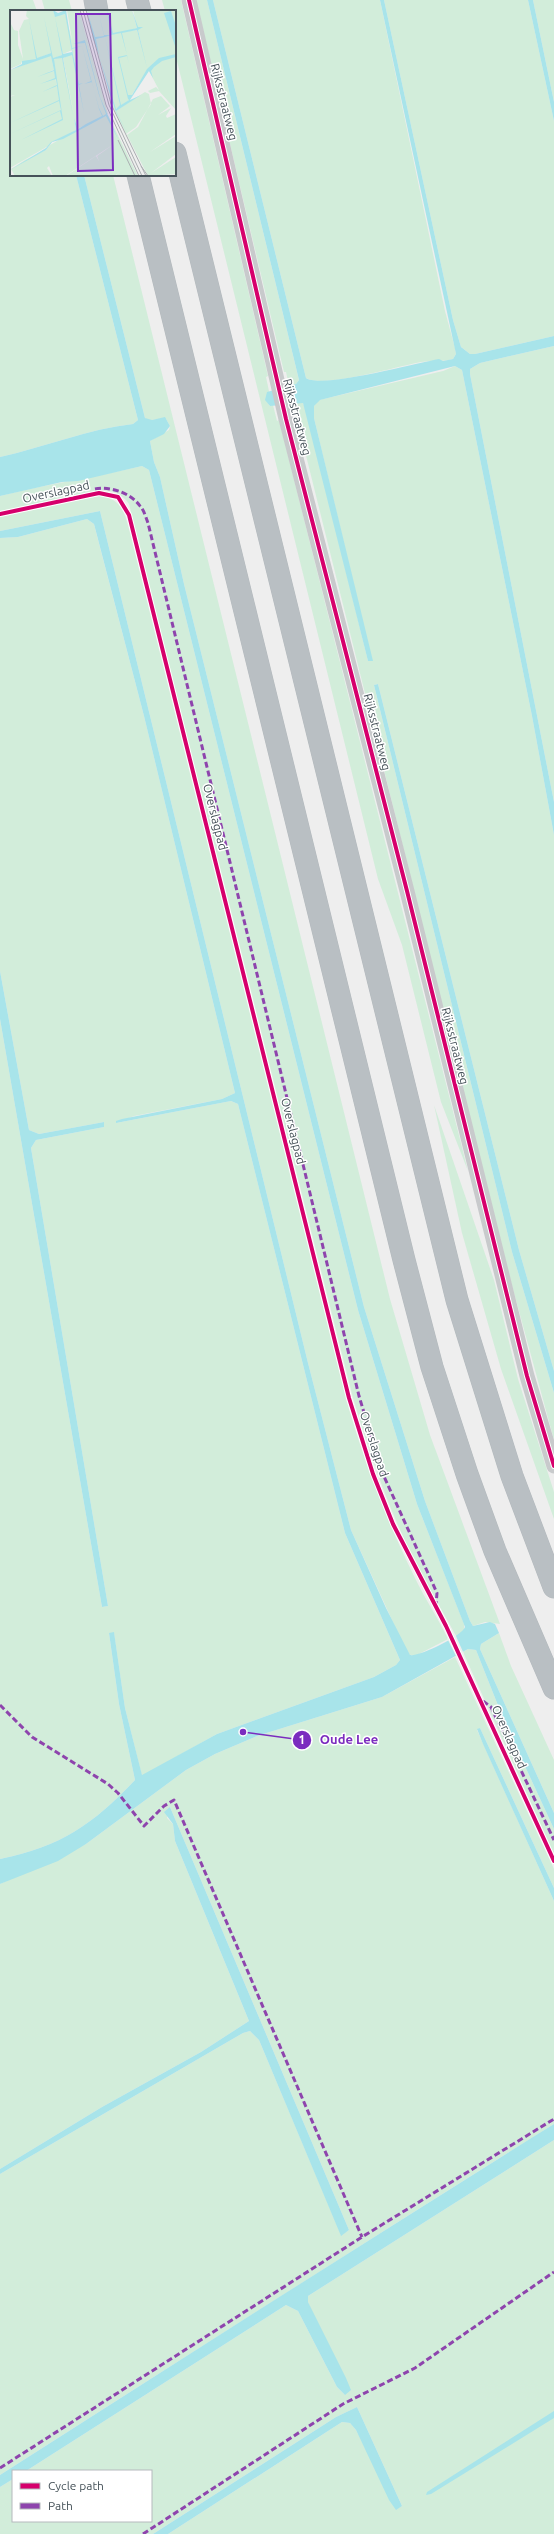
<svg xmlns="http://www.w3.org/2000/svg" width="554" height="2534" font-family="Ubuntu,sans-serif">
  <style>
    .green { fill: #d2edda }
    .water { fill: #a8e4ea }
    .pier { fill: #eee }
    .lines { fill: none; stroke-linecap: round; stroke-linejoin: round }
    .highway-casing { stroke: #b3b9bd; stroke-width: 23 }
    .street { stroke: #c8cacc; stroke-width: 15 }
    .highway { stroke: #b9bfc3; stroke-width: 22 }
    .quiet { stroke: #8e44ad; stroke-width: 3; stroke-dasharray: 6 3; stroke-linecap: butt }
    .cycleway-casing { stroke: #fff; stroke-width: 6 }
    .cycleway { stroke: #d6006c; stroke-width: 4 }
    .labels { text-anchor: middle; stroke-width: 3; stroke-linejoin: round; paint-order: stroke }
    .street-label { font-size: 12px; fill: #465259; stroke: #fff }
    .inset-road { fill: none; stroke: #abb0b2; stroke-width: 1 }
    .view { fill: #7b2cbf; fill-opacity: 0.15; stroke: #7b2cbf; stroke-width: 2 }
    .inset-edge { fill: none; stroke: #465259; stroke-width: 2 }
    .leader { fill: none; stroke: #7b2cbf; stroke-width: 1.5 }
    .callout-dot { fill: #7b2cbf; stroke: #fff; stroke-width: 1.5 }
    .mark-label { font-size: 12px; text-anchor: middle; font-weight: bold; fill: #fff }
    .callout-label { font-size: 13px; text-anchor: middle; font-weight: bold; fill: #7b2cbf; stroke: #fff; stroke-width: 3; stroke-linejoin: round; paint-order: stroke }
  </style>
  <rect width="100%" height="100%" fill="#eee"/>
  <path class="green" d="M 0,0 L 33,0 L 37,11 L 11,11 L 11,175 L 76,175 L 138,420 L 133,424 C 88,429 45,447 0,457 Z
    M 42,0 L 69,0 L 72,11 L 45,11 Z
    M 162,0 L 181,0 L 268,376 L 266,377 L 269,391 L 267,402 L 270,406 L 273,405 L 277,421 L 279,420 L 468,1171 L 441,1102 L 402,945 L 378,879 L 175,53 L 175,11 L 165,11 Z
    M 196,0 L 207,0 L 298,376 L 299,380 L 296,384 L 289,386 L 286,372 L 284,372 Z
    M 213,0 L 380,0 L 445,311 L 455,348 L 456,354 L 453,359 C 442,362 433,360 421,362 C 399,366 321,389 306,378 Z
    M 384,0 L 528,0 L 554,121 L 554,336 L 475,354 L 470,354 L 461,347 L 453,320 Z
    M 533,0 L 554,0 L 554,102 Z
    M 84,175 L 113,175 L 390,1299 L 430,1435 L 500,1624 L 485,1622 L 473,1626 L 470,1621 L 425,1501 L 364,1307 L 184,584 L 160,477 L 154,462 L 150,441 L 169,430 L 170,426 L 166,419 C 159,417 151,423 145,418 Z
    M 554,346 L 554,802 L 470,374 L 470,369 L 480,363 Z
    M 455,366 L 462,370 L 532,716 L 554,835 L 554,1371 L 519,1250 L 378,684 L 374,685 L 512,1252 L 554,1393 L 554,1440 L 510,1278 L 293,403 L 303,403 L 308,417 L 368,661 L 372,661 L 314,418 L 314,406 L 319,400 L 443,371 Z
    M 142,466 L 149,470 L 358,1310 L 417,1504 L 464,1624 L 464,1631 L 456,1636 C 443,1611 428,1588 416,1564 C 389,1510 370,1455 353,1398 L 129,504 C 122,493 111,490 99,490 L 0,511 L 0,496 C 47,484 95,477 142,466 Z
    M 99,496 C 120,498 124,510 129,529 L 346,1399 C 364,1461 386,1520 415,1578 C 425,1599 438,1618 448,1639 L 417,1655 L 410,1655 L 407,1653 L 351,1530 L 308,1363 L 100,511 L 0,531 L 0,517 Z
    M 87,519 L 94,524 L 97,536 L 144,716 L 235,1093 L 222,1099 L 134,1116 L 116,1123 L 231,1101 L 238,1104 L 345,1533 L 400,1660 L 396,1665 L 374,1677 L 217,1734 L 142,1776 L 125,1708 L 114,1633 L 109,1633 L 119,1704 L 135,1780 C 92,1825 62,1846 0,1859 L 0,1019 L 102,1607 L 108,1606 L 31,1148 L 36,1140 L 104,1127 L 104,1122 L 39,1134 L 29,1130 L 0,971 L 0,538 L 18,537 Z
    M 434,1105 L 494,1280 L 518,1379 L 554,1492 L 554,1519 L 501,1369 L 462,1233 Z
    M 499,1633 L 511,1666 L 554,1760 L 554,1813 L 480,1649 L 481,1644 Z
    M 468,1649 L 476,1650 L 505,1723 L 554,1829 L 554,1854 L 463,1652 Z
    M 455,1657 L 554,1869 L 554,1888 L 480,1728 L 477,1730 L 554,1901 L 554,2124 C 369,2240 185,2357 0,2475 L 0,2174 L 243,2033 L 250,2031 L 259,2040 L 341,2235 L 349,2230 L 170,1807 L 167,1818 L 173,1824 L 175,1841 L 249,2021 L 201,2052 L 102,2107 L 0,2169 L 0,1884 L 86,1844 L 186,1770 L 215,1754 L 257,1736 L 382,1697 Z
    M 554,2140 L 554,2534 L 168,2534 L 342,2422 L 350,2423 L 356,2430 L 396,2509 L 402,2506 L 357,2407 L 336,2417 L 153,2534 L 0,2534 L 0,2487 L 13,2479 L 13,2521 L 151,2521 L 151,2471 L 26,2471 L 286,2305 L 298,2311 L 337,2387 L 345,2395 L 308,2302 L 308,2296 Z"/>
  <path class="water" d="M 207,0 L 213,0 L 306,378 C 321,389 416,363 439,359 L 443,361 L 453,359 L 456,354 L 380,0 L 384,0 L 453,320 L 461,347 L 470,354 L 475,354 L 554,336 L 554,346 L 480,363 L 470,369 L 470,374 L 554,802 L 554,835 L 532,716 L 462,370 L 455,366 L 320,400 L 314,406 L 314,418 L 373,661 L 368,661 L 303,403 L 270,406 L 265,400 L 267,392 L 296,384 L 299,380 Z
    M 528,0 L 533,0 L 554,102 L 554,121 Z
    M 76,175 L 84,175 L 145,418 L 152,420 L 165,417 L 170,426 L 164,434 L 150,441 L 154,462 L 160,477 L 184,584 L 364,1307 L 425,1501 L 470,1621 L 473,1626 L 490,1622 L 495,1624 L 499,1633 L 481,1644 L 480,1649 L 554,1813 L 554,1829 L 505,1723 L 476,1650 L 468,1649 L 382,1697 L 257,1736 L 215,1754 L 186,1770 L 86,1844 L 58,1861 L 0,1884 L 0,1859 C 62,1846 92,1825 135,1780 L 119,1704 L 109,1633 L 114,1632 L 125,1708 L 142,1775 L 217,1734 L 374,1677 L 396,1665 L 400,1660 L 345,1533 L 238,1104 L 231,1101 L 116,1123 L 116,1121 L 122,1119 L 222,1099 L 235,1093 L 144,716 L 94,524 L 87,519 L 18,537 L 0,538 L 0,531 L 100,511 L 308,1363 L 351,1530 L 386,1608 L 410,1655 C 419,1657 462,1636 465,1627 L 417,1504 L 358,1310 L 149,470 L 142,466 L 78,481 L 62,482 L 0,496 L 0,457 C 45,447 88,429 133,424 L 138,420 Z
    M 378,684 L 519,1250 L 554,1371 L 554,1393 L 512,1252 L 374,685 Z
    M 0,971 L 29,1130 L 39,1134 L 104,1122 L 104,1127 L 36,1140 L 31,1148 L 108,1606 L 102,1607 L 0,1019 Z
    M 480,1728 L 554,1888 L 554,1901 L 483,1744 L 477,1729 Z
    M 170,1807 L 349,2230 L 341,2236 L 259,2040 L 250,2031 L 243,2033 L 0,2174 L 0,2169 L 102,2107 L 201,2052 L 249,2021 L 175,1841 L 173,1824 L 164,1812 Z
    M 554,2124 L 554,2140 L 308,2296 L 308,2302 L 346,2378 L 351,2390 L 345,2395 L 337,2387 L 298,2311 L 286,2305 L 26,2471 L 13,2471 L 13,2479 L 0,2487 L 0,2475 C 185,2357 368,2240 554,2124 Z
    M 357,2407 L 402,2506 L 396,2510 L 389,2500 L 356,2430 L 350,2423 L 342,2422 L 168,2534 L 153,2534 L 336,2417 Z
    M 554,2411 L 554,2418 L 431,2494 L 426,2495 L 427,2492 Z"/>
  <path class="pier" d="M 455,1634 L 464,1654 L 457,1658 L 447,1638 Z"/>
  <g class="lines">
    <defs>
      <path id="highway" d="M 95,0 L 97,11
        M 137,0 L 140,11
        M 175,153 L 457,1300 L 512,1476 L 554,1587
        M 138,175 L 404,1260 L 432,1367 L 467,1474 L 495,1551 L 554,1688"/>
    </defs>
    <use href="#highway" class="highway-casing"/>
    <path class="street" d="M 189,0 L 286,419 L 407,891 L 527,1376 L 554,1466"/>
    <use href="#highway" class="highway"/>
    <path class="quiet" d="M 95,489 C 110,486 131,493 140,506 C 144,510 146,518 148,523 L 359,1396 L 382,1472 L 437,1593 L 436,1605
      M 483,1701 L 491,1707 L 554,1840
      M 0,1705 L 32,1737 L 108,1784 L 118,1793 L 144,1826 L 164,1806 L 174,1800 L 362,2237
      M 0,2468 L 362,2237 L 554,2119
      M 143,2534 L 343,2404 L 415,2368 L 554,2272"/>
    <defs>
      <path id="cycleway" d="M 189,0 L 286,419 L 407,891 L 527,1376 L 554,1466
        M 0,514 L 99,493 L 118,497 L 129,515 L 349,1398 L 373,1474 L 393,1524 L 446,1626 L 554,1861"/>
    </defs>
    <use href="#cycleway" class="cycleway-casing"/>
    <use href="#cycleway" class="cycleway"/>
  </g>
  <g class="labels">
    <g class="street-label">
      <text transform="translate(224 102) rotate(76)" y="4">Rijksstraatweg</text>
      <text transform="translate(297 417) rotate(75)" y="4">Rijksstraatweg</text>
      <text transform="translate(56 492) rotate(-12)" y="4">Overslagpad</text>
      <text transform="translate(377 732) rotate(76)" y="4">Rijksstraatweg</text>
      <text transform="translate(215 817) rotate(76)" y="4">Overslagpad</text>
      <text transform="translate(455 1046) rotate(76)" y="4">Rijksstraatweg</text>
      <text transform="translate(293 1131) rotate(76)" y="4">Overslagpad</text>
      <text transform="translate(374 1444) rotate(72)" y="4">Overslagpad</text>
      <text transform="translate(509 1737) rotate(66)" y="4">Overslagpad</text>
    </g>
  </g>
  <g transform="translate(10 10)">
    <rect width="166" height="166" fill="#eee"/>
    <path d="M 17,0 L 43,0 L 45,6 L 55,4 L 62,30 L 57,0 L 69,0 L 98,104 L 67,119 L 64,108 L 66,120 L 0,158 L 0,87 L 5,85 L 0,86 L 0,60 L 41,45 L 44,60 L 38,62 L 44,61 L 53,110 L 41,43 L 21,51 L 12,51 L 11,54 L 0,59 L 0,12 L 4,20 L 8,21 L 8,35 L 13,49 L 9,21 L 14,10 L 19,9 L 16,6 ZM 51,39 L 53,44 L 62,40 L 63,43 L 65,55 L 62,44 L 53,48 L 64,105 L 52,47 L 44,48 L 52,45 ZM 77,0 L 122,0 L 127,18 L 113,22 L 127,20 L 132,37 L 123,0 L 166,0 L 166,100 L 149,81 L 140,83 L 138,81 L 146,77 L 149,80 L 138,59 L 118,91 L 104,100 L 84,29 L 94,26 L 84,28 ZM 135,82 L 139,84 L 141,94 L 126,117 L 116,124 L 105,101 ZM 151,86 L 160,96 L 148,105 L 161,98 L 156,106 L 157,108 L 166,104 L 166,124 L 140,142 L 166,126 L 166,144 L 141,163 L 166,147 L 166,164 L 138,166 L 117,125 L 128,117 L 143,89 ZM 98,105 L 128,166 L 105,166 L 110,162 L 104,166 L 56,166 L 86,146 L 89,151 L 87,146 L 104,134 L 55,166 L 43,166 L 39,156 L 37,158 L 42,166 L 5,166 L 1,159 L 15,150 L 36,140 L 42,132 Z" fill="#d2edda" fill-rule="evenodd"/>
    <path d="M 43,0 L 48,3 L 56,0 L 62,38 L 72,36 L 89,98 L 93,106 L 96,104 L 89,85 L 75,33 L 63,34 L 75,30 L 67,0 L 90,87 L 108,129 L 96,106 L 53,129 L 42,132 L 36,140 L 0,160 L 36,138 L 41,132 L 66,120 L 64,108 L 68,119 L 76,114 L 74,105 L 76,114 L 92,106 L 89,99 L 82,72 L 74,74 L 81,71 L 72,36 L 62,39 L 69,74 L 73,73 L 69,75 L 74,103 L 62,45 L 53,48 L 63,106 L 52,48 L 44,49 L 53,110 L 11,130 L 52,109 L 50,101 L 0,124 L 51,100 L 49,91 L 0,113 L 49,90 L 48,84 L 35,89 L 48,84 L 47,76 L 32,82 L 47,75 L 46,69 L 30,74 L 45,68 L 44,61 L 27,67 L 44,60 L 41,46 L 0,60 L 12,54 L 12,51 L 26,49 L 19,9 L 27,48 L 41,43 L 34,7 L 43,48 L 52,45 L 45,7 L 53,44 L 62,42 L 55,4 L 45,7 ZM 77,0 L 85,27 L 94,26 L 88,0 L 94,25 L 101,25 L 95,27 L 111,95 L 119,90 L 118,89 L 108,47 L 117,45 L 111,23 L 101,25 L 97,0 L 103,23 L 127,18 L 122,0 L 128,17 L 133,17 L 128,20 L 137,58 L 127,20 L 112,23 L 119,54 L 117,46 L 109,48 L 118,85 L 122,85 L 137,59 L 149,48 L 166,44 L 166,47 L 152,51 L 144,57 L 141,61 L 143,68 L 139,61 L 120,90 L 131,85 L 106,101 L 117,123 L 105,100 L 105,99 L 99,81 L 89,46 L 106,99 L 110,95 L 95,27 L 86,29 L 89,45 L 83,29 ZM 161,1 L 166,16 L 166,39 L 154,3 Z" fill="#a8e4ea"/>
    <path class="inset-road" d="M 70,0 L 96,95 L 129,166M 73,0 L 99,95 L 132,166M 76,0 L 101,94 L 136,166M 108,130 L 125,166M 131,156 L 138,166"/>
    <path class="view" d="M 66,4 L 100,4 L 103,160 L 68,161 Z"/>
    <rect width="166" height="166" class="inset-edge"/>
  </g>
  <path class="leader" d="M243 1732L302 1740"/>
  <g class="callout-dot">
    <circle cx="243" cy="1732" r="4"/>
    <circle cx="302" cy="1740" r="10"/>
  </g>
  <g class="mark-label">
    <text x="302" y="1744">1</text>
  </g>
  <g class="callout-label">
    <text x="349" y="1744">Oude Lee</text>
  </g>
  <rect x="12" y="2470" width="140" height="52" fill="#ffffff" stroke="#b5babd"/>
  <rect x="20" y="2483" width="20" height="6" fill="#d6006c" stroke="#b5babd"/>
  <text x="48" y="2490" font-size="12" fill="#465259">Cycle path</text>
  <rect x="20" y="2503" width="20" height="6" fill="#8e44ad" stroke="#b5babd"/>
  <text x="48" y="2510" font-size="12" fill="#465259">Path</text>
</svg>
